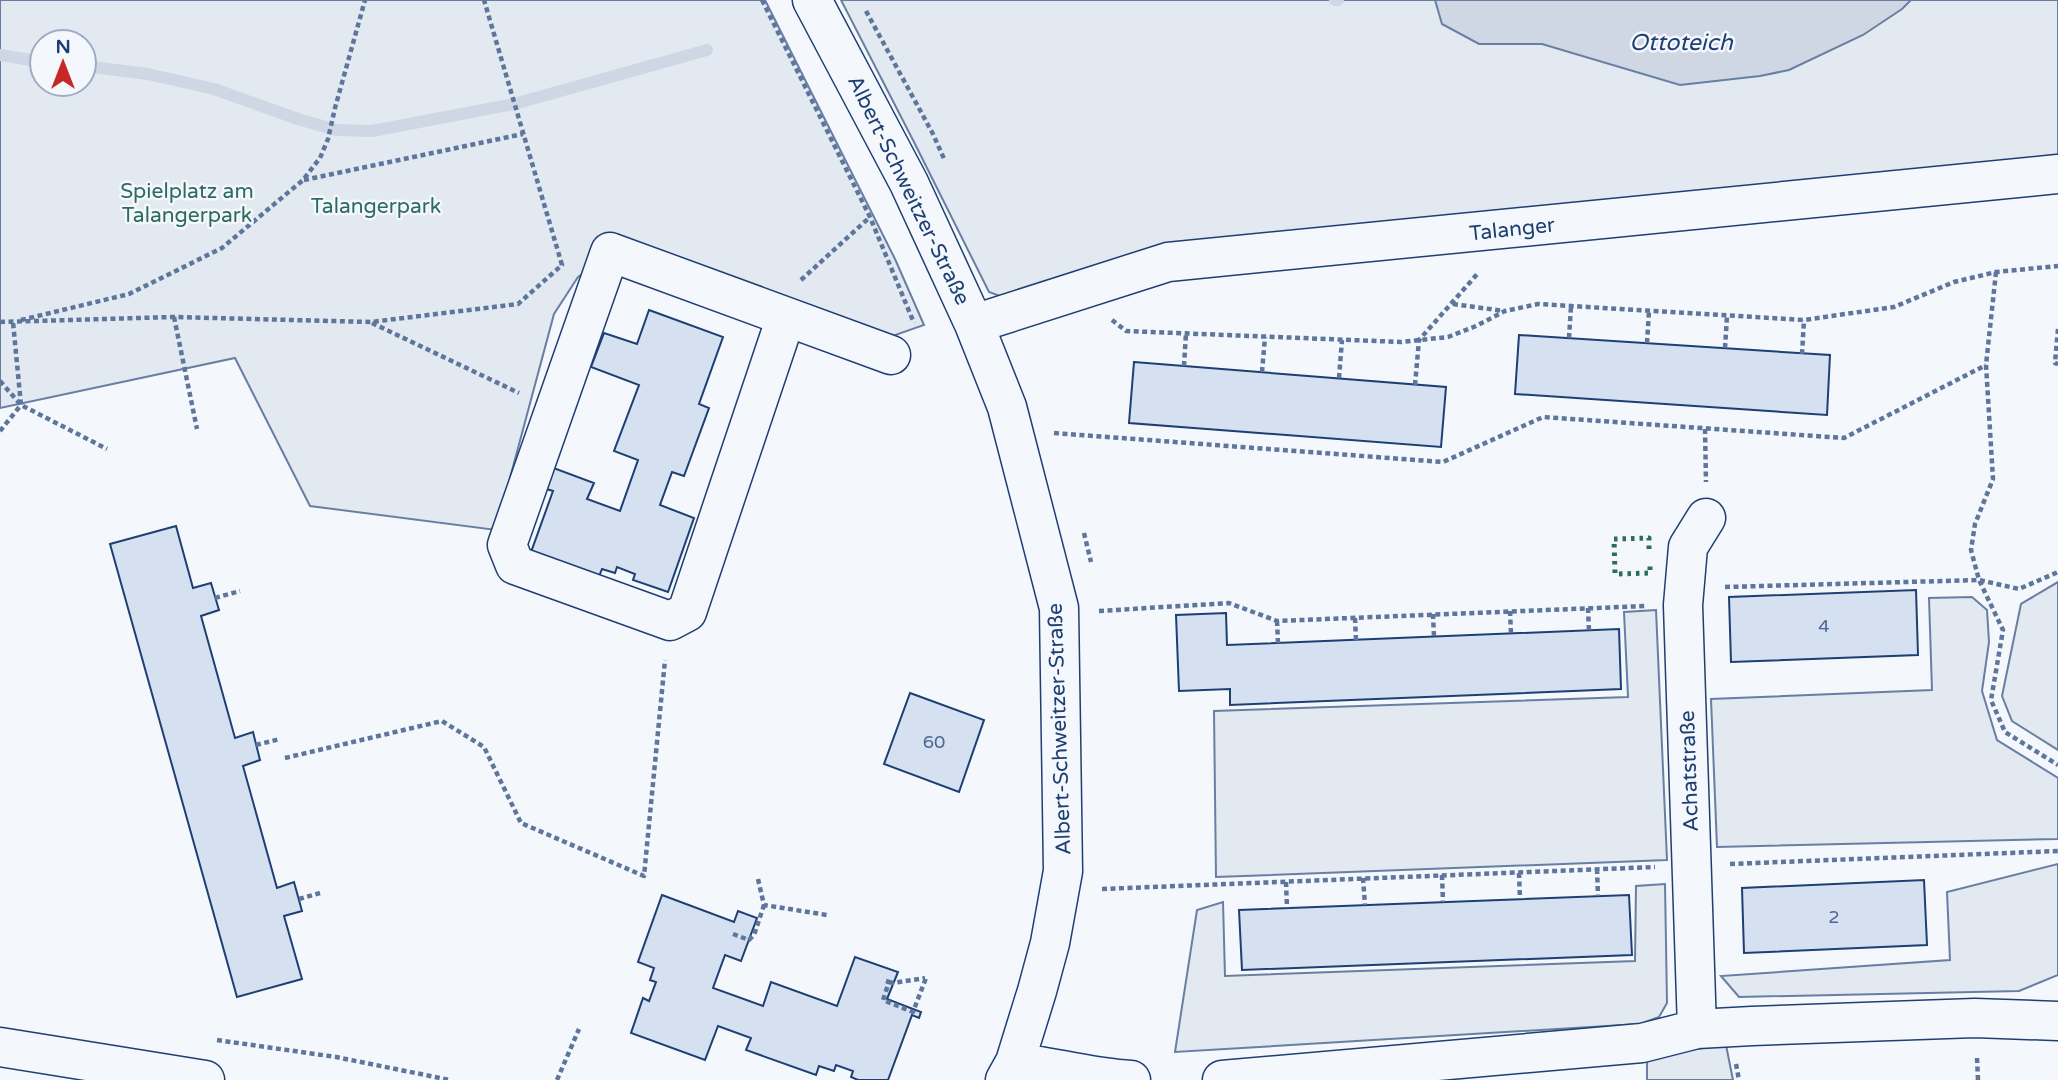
<svg xmlns="http://www.w3.org/2000/svg" width="2058" height="1080" font-family="'Varela Round',sans-serif">
  <style>
    .green { fill: #e3e9f0; stroke: #687fa3; stroke-width: 2; fill-rule: evenodd }
    .water { fill: #cfd7e4; stroke: #687fa3; stroke-width: 2 }
    .lines { fill: none; stroke-linecap: round; stroke-linejoin: round }
    .stream { stroke: #cfd7e4; stroke-width: 12 }
    .building { fill: #d5e0f0; stroke: #1d3f73; stroke-width: 2 }
    .minor-casing { stroke: #1d3f73; stroke-width: 41 }
    .path { stroke: #5e769c; stroke-width: 4.5; stroke-dasharray: 5 3.5; stroke-linecap: butt }
    .minor { stroke: #f4f7fb; stroke-width: 38 }
    .hedge { stroke: #2c6c60; stroke-width: 5; stroke-dasharray: 3.5 5; stroke-linecap: butt }
    .labels { text-anchor: middle; stroke-width: 5; stroke-linejoin: round; paint-order: stroke }
    .number-label { font-size: 18px; fill: #4b6792 }
    .street-label { font-size: 21px; fill: #1d3f73; stroke: #f4f7fb }
    .park-label { font-size: 21px; fill: #2c6c60; stroke: #f4f7fb }
    .water-label { font-size: 23px; font-style: italic; fill: #1d3f73; stroke: #f4f7fb }
  </style>
  <rect width="100%" height="100%" fill="#f4f7fb"/>
  <path class="green" d="M 0,0 L 765,0 L 895,259 L 924,325 L 884,339 L 627,245 L 578,277 L 554,314 L 496,530 L 310,506 L 235,358 L 0,408 ZM 42,42 L 84,42 L 84,84 L 42,84 Z
    M 841,0 L 2058,0 L 2058,165 L 1013,301 L 989,292 L 915,144 Z
    M 2058,582 L 2058,750 L 2012,721 L 2002,696 L 2021,604 Z
    M 1972,597 L 1987,610 L 1989,642 L 1982,691 L 1997,740 L 2058,778 L 2058,839 L 1717,847 L 1711,699 L 1932,690 L 1929,598 Z
    M 1656,610 L 1667,860 L 1216,877 L 1214,711 L 1628,697 L 1624,612 Z
    M 2058,864 L 2058,975 L 2019,991 L 1739,997 L 1721,976 L 1950,960 L 1947,892 Z
    M 1665,884 L 1667,1003 L 1659,1017 L 1640,1024 L 1175,1052 L 1197,910 L 1223,902 L 1225,976 L 1635,961 L 1636,886 Z
    M 1726,1045 L 1733,1080 L 1647,1080 L 1647,1062 L 1652,1055 Z"/>
  <path class="water" d="M 1435,0 L 1911,0 L 1902,9 L 1863,35 L 1789,70 L 1760,76 L 1680,85 L 1542,44 L 1479,44 L 1442,24 Z"/>
  <g class="lines">
    <path class="stream" d="M 1335,0 L 1338,0
      M 0,55 L 42,62
      M 84,66 L 148,74 L 214,89 L 298,119 L 336,130 L 372,131 L 514,104 L 707,50"/>
  </g>
  <path class="building" d="M 649,310 L 723,337 L 699,404 L 709,408 L 684,476 L 672,472 L 660,505 L 694,518 L 668,592 L 633,580 L 635,574 L 617,567 L 615,573 L 602,569 L 598,579 L 530,555 L 553,491 L 543,488 L 551,467 L 594,483 L 587,499 L 620,511 L 638,460 L 614,451 L 639,385 L 591,367 L 604,333 L 637,344 Z
    M 1519,335 L 1830,355 L 1827,415 L 1515,394 Z
    M 1134,362 L 1446,387 L 1441,447 L 1129,423 Z
    M 176,526 L 193,588 L 211,583 L 219,610 L 201,616 L 235,738 L 253,732 L 260,760 L 243,766 L 277,888 L 294,882 L 302,911 L 284,916 L 302,979 L 237,997 L 110,544 Z
    M 1916,590 L 1918,655 L 1731,662 L 1729,597 Z
    M 1226,613 L 1227,645 L 1619,629 L 1621,689 L 1230,705 L 1230,689 L 1179,691 L 1176,615 Z
    M 910,693 L 984,720 L 959,792 L 884,764 Z
    M 1924,880 L 1927,945 L 1744,953 L 1742,888 Z
    M 662,895 L 734,922 L 738,911 L 757,918 L 741,961 L 725,955 L 713,988 L 763,1006 L 771,982 L 837,1006 L 855,957 L 898,972 L 887,999 L 921,1012 L 919,1018 L 912,1015 L 888,1080 L 858,1080 L 851,1077 L 853,1071 L 836,1065 L 834,1071 L 819,1066 L 816,1075 L 746,1050 L 751,1038 L 718,1026 L 705,1060 L 631,1033 L 643,998 L 649,1001 L 656,982 L 650,980 L 654,968 L 638,962 Z
    M 1629,895 L 1632,955 L 1242,970 L 1239,910 Z"/>
  <g class="lines">
    <defs>
      <path id="minor" d="M 812,0 L 909,183 L 974,324 L 1007,407 L 1059,608 L 1063,871 L 1050,943 L 1037,991 L 1015,1062 L 1005,1080
        M 786,317 L 687,612 L 670,621 L 515,565 L 507,545 L 610,252 L 891,355
        M 974,324 L 1168,262 L 2058,174
        M 1697,1029 L 1683,605 L 1688,547 L 1706,518
        M 0,1047 L 205,1080
        M 1015,1062 C 1054,1067 1092,1078 1131,1080
        M 1222,1080 L 1642,1043 L 1697,1029 L 1752,1026 L 1975,1018 L 2058,1021"/>
    </defs>
    <use href="#minor" class="minor-casing"/>
    <path class="path" d="M 762,0 L 870,217 L 914,323
      M 866,11 L 933,134 L 945,161
      M 304,180 L 523,134
      M 1996,272 L 1986,365 L 1993,479 L 1975,524 L 1971,550 L 1979,580 L 2003,630 L 1991,700 L 2005,732 L 2058,765
      M 801,280 L 870,217
      M 1453,304 L 1504,311
      M 174,317 L 197,429
      M 21,320 L 129,294 L 222,248 L 303,180 L 320,158 L 328,139 L 335,108 L 365,0
      M 1112,320 L 1126,331 L 1401,342 L 1448,337 L 1476,326 L 1505,311 L 1538,304 L 1804,320 L 1894,307 L 1954,282 L 1996,272 L 2058,266
      M 0,322 L 174,317 L 371,322 L 518,304 L 562,265 L 484,0
      M 372,323 L 519,393
      M 2058,329 L 2055,363 L 2058,364
      M 1569,338 L 1571,306
      M 1647,343 L 1649,311
      M 1725,348 L 1727,316
      M 1802,354 L 1804,320
      M 1184,366 L 1186,333
      M 1262,372 L 1265,337
      M 1339,378 L 1342,340
      M 0,381 L 21,405 L 107,449
      M 1415,385 L 1419,340 L 1479,272
      M 1705,429 L 1706,482
      M 0,431 L 21,405 L 13,322
      M 1054,433 L 1443,462 L 1543,417 L 1844,438 L 1986,365
      M 1084,533 L 1091,562
      M 1725,587 L 1979,580 L 2019,589 L 2058,572
      M 215,598 L 240,591
      M 1588,608 L 1589,631
      M 1099,611 L 1229,603 L 1277,621 L 1646,606
      M 1510,611 L 1511,634
      M 1433,614 L 1434,637
      M 1355,618 L 1356,640
      M 1277,621 L 1278,643
      M 256,745 L 280,739
      M 285,758 L 442,721 L 484,747 L 521,823 L 644,876 L 665,660
      M 1730,864 L 2058,851
      M 1597,869 L 1598,896
      M 1519,873 L 1520,899
      M 1442,875 L 1443,902
      M 1363,878 L 1365,905
      M 758,879 L 764,905 L 827,915
      M 1286,882 L 1287,908
      M 1102,889 L 1655,867
      M 299,899 L 320,893
      M 733,934 L 749,940 L 754,935 L 764,905
      M 886,981 L 889,982 L 883,1000 L 913,1012 L 926,978
      M 889,982 L 893,983 L 925,978
      M 217,1040 L 336,1057 L 450,1080
      M 1977,1058 L 1978,1080
      M 1736,1064 L 1739,1080
      M 557,1080 L 579,1029"/>
    <use href="#minor" class="minor"/>
    <path class="hedge" d="M 1649,549 L 1649,538 L 1614,539 L 1615,574 L 1650,573 L 1650,562"/>
  </g>
  <g class="labels">
    <g class="number-label">
      <text x="1824" y="632">4</text>
      <text x="934" y="748">60</text>
      <text x="1834" y="923">2</text>
    </g>
    <g class="street-label">
      <text transform="translate(909 190) rotate(64)" y="7">Albert-Schweitzer-Straße</text>
      <text transform="translate(1512 229) rotate(-6)" y="7">Talanger</text>
      <text transform="translate(1059 729) rotate(-92)" y="7">Albert-Schweitzer-Straße</text>
      <text transform="translate(1689 771) rotate(-92)" y="7">Achatstraße</text>
    </g>
    <g class="park-label">
      <text x="187" y="198">Spielplatz am<tspan x="187" dy="24">Talangerpark</tspan></text>
      <text x="376" y="213">Talangerpark</text>
    </g>
    <g class="water-label">
      <text x="1681" y="50">Ottoteich</text>
    </g>
  </g>
  <g transform="translate(63 63)"><circle r="33" fill="#f4f7fb" stroke="#9eadc5" stroke-width="2"/>
  <path d="M0-5L12 26L0 18L-12 26Z" fill="#c62828"/>
  <text y="-10" font-size="19" font-weight="bold" text-anchor="middle" fill="#1d3f73">N</text>
  </g>
</svg>
